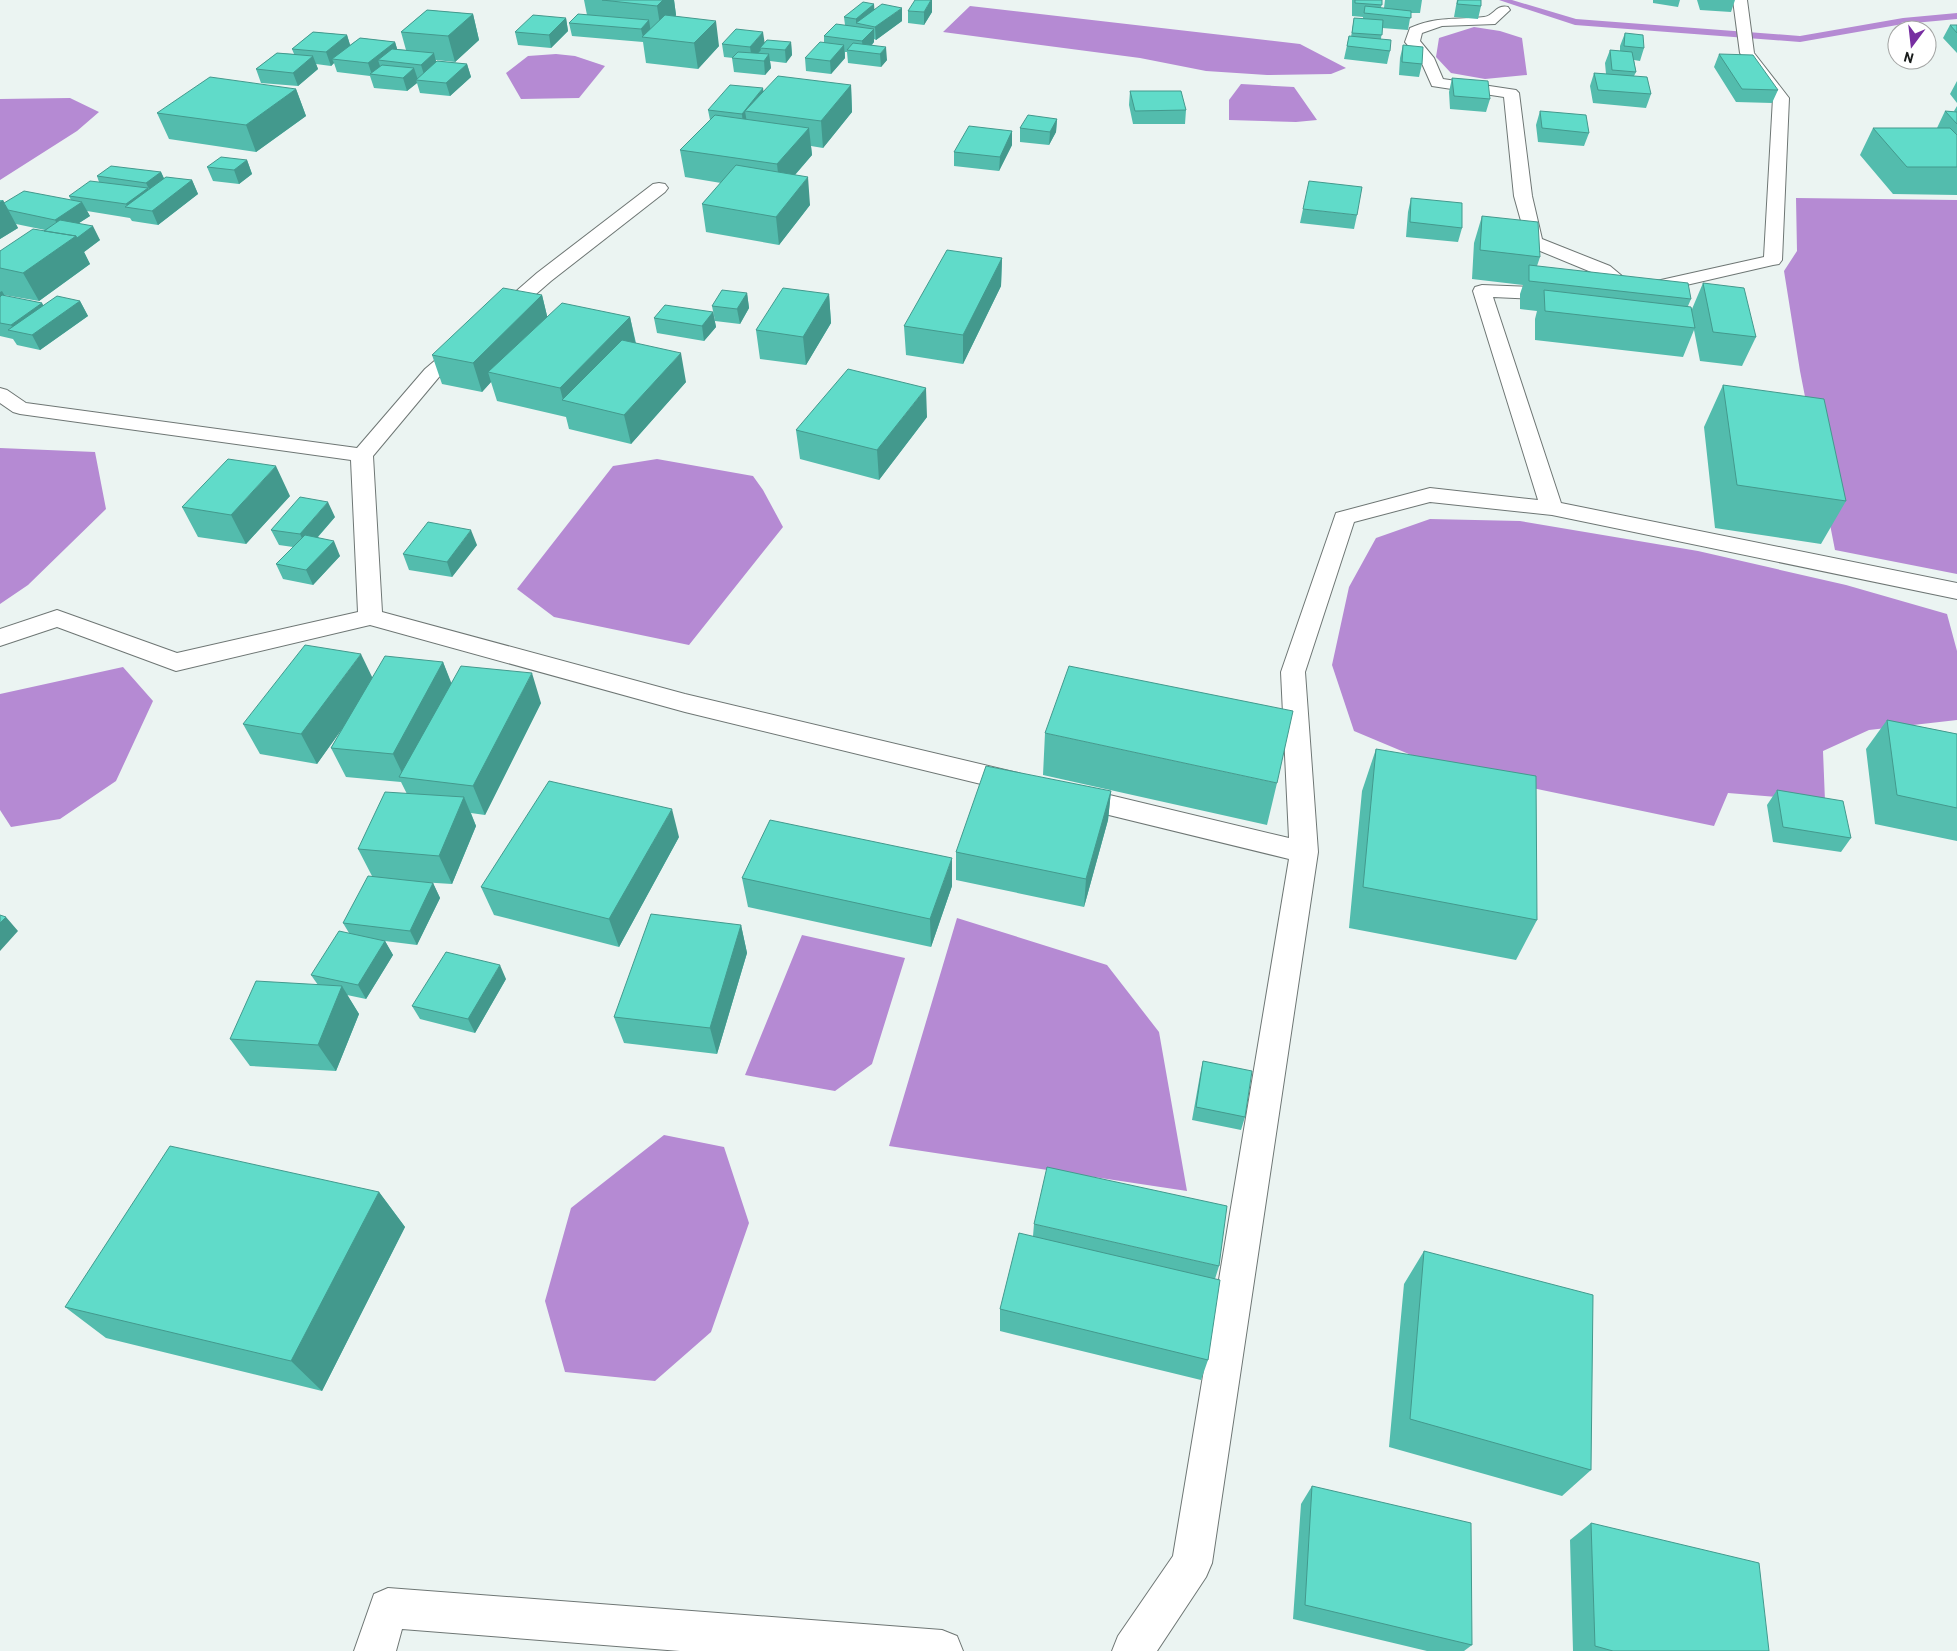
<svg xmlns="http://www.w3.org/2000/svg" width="1957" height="1651" font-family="Barlow,sans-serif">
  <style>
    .water { fill: #b58ad3 }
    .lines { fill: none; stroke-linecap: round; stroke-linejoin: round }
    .stream { fill: #b58ad3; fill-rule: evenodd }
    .street-casing { stroke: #6e7674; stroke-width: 2 }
    .street { fill: #fff; fill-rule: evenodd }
    .wall { fill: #53bcad }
    .shaded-wall { fill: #43998d }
    .building { fill: #60dbc9; stroke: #43998d }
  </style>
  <rect width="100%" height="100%" fill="#ebf4f2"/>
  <path class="water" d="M 970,6 L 1300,44 L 1346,68 L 1331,74 L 1267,75 L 1206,71 L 1140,58 L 943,32 Z
    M 1474,27 L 1500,31 L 1522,38 L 1527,75 L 1485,79 L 1451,73 L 1436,57 L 1439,38 Z
    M 556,54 L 575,56 L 605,66 L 579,98 L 521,99 L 506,73 L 528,56 Z
    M 1241,84 L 1294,87 L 1317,120 L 1296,122 L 1229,120 L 1229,100 Z
    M 70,98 L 99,112 L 77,131 L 0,180 L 0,99 Z
    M 1796,198 L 1957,200 L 1957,574 L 1835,550 L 1800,371 L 1784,271 L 1797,251 Z
    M 0,448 L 95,452 L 106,509 L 28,585 L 0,604 Z
    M 657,459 L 753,476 L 763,490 L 783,527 L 689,645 L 554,617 L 517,589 L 613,466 Z
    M 1430,519 L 1520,521 L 1698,551 L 1846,585 L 1947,614 L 1957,651 L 1957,720 L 1869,730 L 1823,751 L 1825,801 L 1728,793 L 1714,826 L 1447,770 L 1354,731 L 1332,665 L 1349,587 L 1376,538 Z
    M 123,667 L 153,701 L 116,781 L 60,819 L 11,827 L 0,810 L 0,694 Z
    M 957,918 L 1107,965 L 1159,1032 L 1187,1191 L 889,1146 Z
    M 802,935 L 905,958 L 872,1064 L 835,1091 L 745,1075 Z
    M 664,1135 L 724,1147 L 749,1223 L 711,1332 L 655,1381 L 565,1372 L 545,1301 L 571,1208 Z"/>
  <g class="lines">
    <path class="stream" d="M 1499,0 L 1512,0 L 1576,19 L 1800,36 L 1903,18 L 1957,13 L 1957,19 L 1903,24 L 1800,42 L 1575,25 Z"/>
    <defs>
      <path id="street" d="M 1733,0 L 1747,0 L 1754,53 L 1789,98 L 1782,260 L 1779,264 L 1773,265 L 1630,298 L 1623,296 L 1596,274 L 1528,246 L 1514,196 L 1504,97 L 1432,86 L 1420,59 L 1405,42 L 1410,28 C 1437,16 1456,20 1484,17 C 1494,16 1496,4 1508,7 L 1510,10 L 1495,24 L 1442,26 L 1422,33 L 1420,41 L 1434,58 L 1443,79 L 1516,90 L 1519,93 L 1532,196 L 1542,239 L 1610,266 L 1634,286 L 1764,257 L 1773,98 L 1740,53 Z
        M 659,183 L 665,184 L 668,188 L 665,192 L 551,281 L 505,321 L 491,321 L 488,317 L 491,313 L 537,273 L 653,184 Z
        M 1482,285 L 1557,288 L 1564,290 L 1566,294 L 1564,298 L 1557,300 L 1493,297 L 1561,503 L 1957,583 L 1957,599 L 1552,515 L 1430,502 L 1354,522 L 1305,672 L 1318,852 L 1212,1563 L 1206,1577 L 1157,1651 L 1112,1651 L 1118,1636 L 1173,1556 L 1289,859 L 1072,806 L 1062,803 L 1058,796 L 1062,789 L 1072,786 L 1289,838 L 1281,672 L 1336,513 L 1430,488 L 1538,500 L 1473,291 L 1475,287 Z
        M 465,339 L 472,341 L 475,345 L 472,349 L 439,377 L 373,456 L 382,612 L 685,694 L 1018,773 L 1027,776 L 1031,783 L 1027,790 L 1018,793 L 685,712 L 370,625 L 176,671 L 57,627 L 0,646 L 0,629 L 57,610 L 177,653 L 358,612 L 351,460 L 20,414 L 13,412 L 0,403 L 0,388 L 7,390 L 26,403 L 357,448 L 425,369 L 458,341 Z
        M 388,1588 L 942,1630 L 957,1636 L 963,1651 L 680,1651 L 402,1629 L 396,1651 L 354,1651 L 374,1594 Z"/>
    </defs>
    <use href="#street" class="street-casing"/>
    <use href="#street" class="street"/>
  </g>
  <path class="wall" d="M 584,0 L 674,0 L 676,15 L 676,16 L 719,46 L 698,69 L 646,63 L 643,42 L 572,36 L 569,23 L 587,15 Z
    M 1352,0 L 1382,0 L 1381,8 L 1384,8 L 1385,0 L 1422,0 L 1420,13 L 1411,13 L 1408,30 L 1382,28 L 1381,39 L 1390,51 L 1387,64 L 1344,59 L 1349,36 L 1351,37 L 1354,18 L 1363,19 L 1363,17 L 1352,16 Z
    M 1457,0 L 1481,0 L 1481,6 L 1478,19 L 1454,17 Z
    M 1653,0 L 1680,0 L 1678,7 L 1653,3 Z
    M 1697,0 L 1735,0 L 1731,12 L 1700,10 Z
    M 874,4 L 874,10 L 902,21 L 876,40 L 874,39 L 874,42 L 872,45 L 887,60 L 881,67 L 848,63 L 847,52 L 845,52 L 845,58 L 831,74 L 806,71 L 805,58 L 824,43 L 824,36 L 845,25 L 844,17 Z
    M 427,10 L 473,14 L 479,40 L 455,62 L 436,60 L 436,62 L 437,61 L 467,64 L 471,77 L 450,96 L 420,93 L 417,83 L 407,91 L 374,88 L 370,76 L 337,72 L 334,63 L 331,66 L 316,64 L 318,69 L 298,86 L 261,83 L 256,69 L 277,53 L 294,54 L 292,49 L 313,32 L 347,35 L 350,45 L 360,38 L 395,42 L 397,49 L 406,50 L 401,32 Z
    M 908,11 L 932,12 L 924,25 L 908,23 Z
    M 566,18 L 568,31 L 551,48 L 518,45 L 515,32 Z
    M 1950,25 L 1957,25 L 1957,53 L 1943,38 Z
    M 1625,33 L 1644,48 L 1640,61 L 1634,60 L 1636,72 L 1634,76 L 1651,94 L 1646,108 L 1593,103 L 1590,86 L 1594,73 L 1606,74 L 1605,63 L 1610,50 L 1620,51 L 1620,46 Z
    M 791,42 L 792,55 L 786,63 L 770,61 L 771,68 L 765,75 L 734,72 L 732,58 L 733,58 L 724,57 L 722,44 Z
    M 1403,45 L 1422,64 L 1419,77 L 1399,75 L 1400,58 Z
    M 1719,54 L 1778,90 L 1772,103 L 1736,102 L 1714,67 Z
    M 1452,78 L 1490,99 L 1486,112 L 1450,109 L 1449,92 Z
    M 1957,81 L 1957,103 L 1950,94 Z
    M 851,85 L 852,112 L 823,148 L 811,146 L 812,155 L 795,175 L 810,205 L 779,245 L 706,232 L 702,204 L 721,183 L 685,177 L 680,150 L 710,120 L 708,110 L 764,91 Z
    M 296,89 L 306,116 L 256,152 L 169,139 L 157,113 Z
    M 1130,91 L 1186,110 L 1185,124 L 1133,124 L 1129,105 Z
    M 1957,106 L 1957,195 L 1893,194 L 1860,155 L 1873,128 L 1937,128 L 1945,111 L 1955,112 L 1954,111 Z
    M 1540,111 L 1589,133 L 1584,146 L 1538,142 L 1536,125 Z
    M 1057,119 L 1056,132 L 1049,145 L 1020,142 L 1020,128 Z
    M 1012,131 L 1012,145 L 999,171 L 954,166 L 954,152 Z
    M 247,160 L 252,174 L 239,184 L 213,181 L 207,167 Z
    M 161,172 L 164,178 L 192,180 L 198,194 L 158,225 L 132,221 L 130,218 L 87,211 L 90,216 L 79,223 L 100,240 L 84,252 L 90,264 L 39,301 L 4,295 L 5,296 L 42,303 L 43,306 L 80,301 L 88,316 L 40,350 L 17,345 L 13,339 L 0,336 L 0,251 L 45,230 L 16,224 L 18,228 L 0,239 L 0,200 L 3,200 L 4,203 L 71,200 L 69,196 L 99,182 L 97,176 Z
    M 1411,198 L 1462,228 L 1458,242 L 1406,237 L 1408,212 Z
    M 1303,209 L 1357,215 L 1354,229 L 1300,223 Z
    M 1482,216 L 1540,257 L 1537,266 L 1691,299 L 1688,306 L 1692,309 L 1703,283 L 1756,337 L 1742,366 L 1700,361 L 1694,330 L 1683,357 L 1535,340 L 1535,319 L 1537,311 L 1520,309 L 1520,294 L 1523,285 L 1472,279 L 1474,243 Z
    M 1002,258 L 1001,286 L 963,364 L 906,355 L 904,326 Z
    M 747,293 L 749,308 L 740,324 L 715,321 L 712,306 Z
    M 829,294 L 831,323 L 806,365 L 760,359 L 756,330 Z
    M 542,295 L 547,316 L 630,317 L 636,343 L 686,382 L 631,444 L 569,429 L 566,417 L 497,401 L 491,382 L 482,392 L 442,384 L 432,355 Z
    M 713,312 L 716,327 L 704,341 L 657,333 L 654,318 Z
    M 1723,385 L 1846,501 L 1821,544 L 1715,528 L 1704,427 Z
    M 927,417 L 879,480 L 800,459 L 796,430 Z
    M 290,496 L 246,544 L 198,537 L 182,507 Z
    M 335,517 L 318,537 L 340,556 L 313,585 L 283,579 L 276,564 L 293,547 L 279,545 L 271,530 Z
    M 477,545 L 452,577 L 409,570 L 403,554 Z
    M 443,662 L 451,684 L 541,703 L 485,815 L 471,813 L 476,826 L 452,884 L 420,882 L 433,883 L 440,898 L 417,945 L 385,941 L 393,955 L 366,999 L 347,995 L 359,1014 L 336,1071 L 250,1066 L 230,1039 L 318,985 L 311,975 L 349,933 L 343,923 L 372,876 L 358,849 L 407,794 L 401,782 L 346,777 L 331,748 L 343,727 L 317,764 L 260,754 L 243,724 L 372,678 Z
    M 1887,720 L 1957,734 L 1957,841 L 1875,824 L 1866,749 Z
    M 1045,733 L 1277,783 L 1267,825 L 1043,775 Z
    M 1376,749 L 1537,920 L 1516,960 L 1349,928 L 1362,791 Z
    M 1777,790 L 1851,838 L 1841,852 L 1773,842 L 1767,805 Z
    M 1111,791 L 1108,820 L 1084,907 L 956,880 L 956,852 Z
    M 679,837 L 619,947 L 494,915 L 481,887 Z
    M 742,878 L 952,886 L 931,947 L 748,907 Z
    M 741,925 L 747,953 L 717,1054 L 624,1043 L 614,1017 Z
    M 506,979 L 475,1033 L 420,1019 L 412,1006 Z
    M 1203,1061 L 1245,1117 L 1241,1130 L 1192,1120 L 1200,1075 Z
    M 379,1192 L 405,1227 L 322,1391 L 106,1338 L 65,1307 Z
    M 1034,1224 L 1219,1266 L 1215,1279 L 1208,1360 L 1201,1380 L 1000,1331 L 1000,1309 L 1033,1236 Z
    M 1424,1251 L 1591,1470 L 1562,1496 L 1389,1447 L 1404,1284 Z
    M 1312,1486 L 1472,1645 L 1464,1651 L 1427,1651 L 1293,1619 L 1301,1504 Z
    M 1591,1523 L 1769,1651 L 1573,1651 L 1570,1540 Z"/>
  <path class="shaded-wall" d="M 663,0 L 674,0 L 676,15 L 661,31 L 657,6 Z
    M 931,0 L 932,0 L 932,12 L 924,25 L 924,12 Z
    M 874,4 L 875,17 L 856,23 L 856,19 Z
    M 902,8 L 902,21 L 876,40 L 875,27 Z
    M 473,14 L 479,40 L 455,62 L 448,36 Z
    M 566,18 L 568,31 L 551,48 L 549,35 Z
    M 649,20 L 651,33 L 643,37 L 641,29 Z
    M 716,21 L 719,46 L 698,69 L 694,43 Z
    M 874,29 L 874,42 L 865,52 L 863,52 L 862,41 Z
    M 763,32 L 765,45 L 760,48 L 761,50 L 752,60 L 750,47 Z
    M 347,35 L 351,48 L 332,59 L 334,63 L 331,66 L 326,52 Z
    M 395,42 L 399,55 L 378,60 L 381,69 L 372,75 L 368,63 Z
    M 791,42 L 792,55 L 786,63 L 785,50 Z
    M 844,45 L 845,58 L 831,74 L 830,61 Z
    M 886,47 L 887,60 L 881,67 L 880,54 Z
    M 434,53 L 437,66 L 425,78 L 421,65 Z
    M 769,54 L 771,68 L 765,75 L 764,61 Z
    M 313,56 L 318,69 L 298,86 L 293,73 Z
    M 467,64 L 471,77 L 450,96 L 446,83 Z
    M 414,68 L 418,80 L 416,80 L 417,83 L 407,91 L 403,78 Z
    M 851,85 L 852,112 L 823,148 L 821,121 Z
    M 763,88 L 765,102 L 745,111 L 747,123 L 743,127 L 742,114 Z
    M 296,89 L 306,116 L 256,152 L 246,125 Z
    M 1057,119 L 1056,132 L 1049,145 L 1050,132 Z
    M 809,128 L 812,155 L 780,192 L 777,164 Z
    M 1012,131 L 1012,145 L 999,171 L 1000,157 Z
    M 247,160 L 252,174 L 239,184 L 234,170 Z
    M 161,172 L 167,186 L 153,197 L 146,183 Z
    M 808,177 L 810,205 L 779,245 L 776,217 Z
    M 192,180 L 198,194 L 158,225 L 152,211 Z
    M 148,188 L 154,202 L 128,207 L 126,204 Z
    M 3,200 L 18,228 L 0,239 L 0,202 Z
    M 82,202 L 90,216 L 62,234 L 55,220 Z
    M 93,226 L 100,240 L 84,252 L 90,264 L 39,301 L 23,273 L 76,236 Z
    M 1002,258 L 1001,286 L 963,364 L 963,335 Z
    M 2,291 L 10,305 L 0,312 L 0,292 Z
    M 747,293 L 749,308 L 740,324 L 737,309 Z
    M 829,294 L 831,323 L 806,365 L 803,337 Z
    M 542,295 L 549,324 L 488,372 L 491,382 L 482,392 L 473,363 Z
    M 80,301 L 88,316 L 40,350 L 32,335 Z
    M 42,303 L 50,318 L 14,331 L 11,325 Z
    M 713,312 L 716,327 L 704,341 L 702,326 Z
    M 630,317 L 636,346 L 563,400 L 560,388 Z
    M 681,353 L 686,382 L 631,444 L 624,415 Z
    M 926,388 L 927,417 L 879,480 L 877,450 Z
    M 276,466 L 290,496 L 246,544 L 231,515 Z
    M 328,502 L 335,517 L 307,549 L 300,534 Z
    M 471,530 L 477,545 L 452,577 L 447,562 Z
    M 334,541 L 340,556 L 313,585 L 306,570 Z
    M 361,654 L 375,683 L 317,764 L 301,734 Z
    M 443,662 L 455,692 L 404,777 L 393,754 Z
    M 532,673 L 541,703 L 485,815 L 473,786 Z
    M 1111,791 L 1108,820 L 1084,907 L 1086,879 Z
    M 464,797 L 476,826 L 452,884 L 439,856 Z
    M 672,809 L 679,837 L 619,947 L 609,919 Z
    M 952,858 L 952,886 L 931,947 L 930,919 Z
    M 433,883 L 440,898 L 417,945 L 410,931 Z
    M 6,917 L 18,931 L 0,951 L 0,923 Z
    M 741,925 L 747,953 L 717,1054 L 710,1028 Z
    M 385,941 L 393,955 L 366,999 L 358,985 Z
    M 500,965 L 506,979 L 475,1033 L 468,1019 Z
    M 342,986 L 359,1014 L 336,1071 L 318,1045 Z
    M 379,1192 L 405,1227 L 322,1391 L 291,1361 Z"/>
  <path class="building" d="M 602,0 L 663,0 L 657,6 Z
    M 915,0 L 931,0 L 924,12 L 908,11 Z
    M 1355,0 L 1382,0 L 1382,5 L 1355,3 Z
    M 1458,0 L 1481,0 L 1481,6 L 1457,4 Z
    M 863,2 L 874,4 L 856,19 L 844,17 Z
    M 882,4 L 902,8 L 875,27 L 856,23 Z
    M 1365,6 L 1411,11 L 1411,18 L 1364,13 Z
    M 427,10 L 473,14 L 448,36 L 401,32 Z
    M 578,14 L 649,20 L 641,29 L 569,23 Z
    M 533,15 L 566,18 L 549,35 L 515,32 Z
    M 665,15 L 716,21 L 694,43 L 642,37 Z
    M 1354,18 L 1383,20 L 1382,35 L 1352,33 Z
    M 836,24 L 874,29 L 862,41 L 824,36 Z
    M 1950,25 L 1957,25 L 1957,33 Z
    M 736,29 L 763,32 L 750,47 L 722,44 Z
    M 313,32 L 347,35 L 326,52 L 292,49 Z
    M 1625,33 L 1643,35 L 1644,48 L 1624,46 Z
    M 1349,36 L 1391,40 L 1390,51 L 1347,46 Z
    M 360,38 L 395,42 L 368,63 L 332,59 Z
    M 767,40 L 791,42 L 785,50 L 760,48 Z
    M 820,42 L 844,45 L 830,61 L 805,58 Z
    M 853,43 L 886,47 L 880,54 L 847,50 Z
    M 1403,45 L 1423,47 L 1422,64 L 1402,62 Z
    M 392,49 L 434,53 L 421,65 L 378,60 Z
    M 1610,50 L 1632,52 L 1636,72 L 1612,70 Z
    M 738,52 L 769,54 L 764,61 L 732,58 Z
    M 277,53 L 313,56 L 293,73 L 256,69 Z
    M 1719,54 L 1753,55 L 1778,90 L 1742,89 Z
    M 437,61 L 467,64 L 446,83 L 416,80 Z
    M 382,65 L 414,68 L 403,78 L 370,74 Z
    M 1594,73 L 1647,77 L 1651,94 L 1598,90 Z
    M 778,76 L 851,85 L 821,121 L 745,111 Z
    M 210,77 L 296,89 L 246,125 L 157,113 Z
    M 1452,78 L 1488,81 L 1490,99 L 1454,96 Z
    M 730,85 L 763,88 L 742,114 L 708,110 Z
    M 1130,91 L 1181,91 L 1186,110 L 1135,111 Z
    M 1540,111 L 1586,115 L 1589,133 L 1542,128 Z
    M 1945,111 L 1957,112 L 1957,124 Z
    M 715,115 L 809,128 L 777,164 L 680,150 Z
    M 1028,115 L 1057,119 L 1050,132 L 1020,128 Z
    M 969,126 L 1012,131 L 1000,157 L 954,152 Z
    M 1873,128 L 1950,128 L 1957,135 L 1957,167 L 1907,167 Z
    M 221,157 L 247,160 L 234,170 L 207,167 Z
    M 736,165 L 808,177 L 776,217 L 702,204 Z
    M 111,166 L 161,172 L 146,183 L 97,176 Z
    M 166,177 L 192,180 L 152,211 L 125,207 Z
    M 90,181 L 148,188 L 126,204 L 69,196 Z
    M 1309,181 L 1362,187 L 1357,215 L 1303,209 Z
    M 24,191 L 82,202 L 55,220 L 8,210 L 4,203 Z
    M 1411,198 L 1462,203 L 1462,228 L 1410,222 Z
    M 1482,216 L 1538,222 L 1540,257 L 1480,250 Z
    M 60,220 L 93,226 L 77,238 L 76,236 L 44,231 Z
    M 33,229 L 76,236 L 23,273 L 0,268 L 0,251 Z
    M 947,250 L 1002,258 L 963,335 L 904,326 Z
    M 1529,265 L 1688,283 L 1691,299 L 1529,281 Z
    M 1703,283 L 1744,288 L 1756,337 L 1713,332 Z
    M 503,288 L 542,295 L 473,363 L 432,355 Z
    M 783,288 L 829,294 L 803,337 L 756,330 Z
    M 722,290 L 747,293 L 737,309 L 712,306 Z
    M 1544,290 L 1691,307 L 1695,328 L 1545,311 Z
    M 2,295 L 42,303 L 11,325 L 0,323 L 0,297 Z
    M 57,296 L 80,301 L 32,335 L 8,330 Z
    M 562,303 L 630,317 L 560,388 L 488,372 Z
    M 665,305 L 713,312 L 702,326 L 654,318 Z
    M 622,340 L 681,353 L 624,415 L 562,400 Z
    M 848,369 L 926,388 L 877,450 L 796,430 Z
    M 1723,385 L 1824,399 L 1846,501 L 1737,485 Z
    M 228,459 L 276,466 L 231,515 L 182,507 Z
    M 300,497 L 328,502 L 300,534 L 271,530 Z
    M 428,522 L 471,530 L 447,562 L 403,554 Z
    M 305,535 L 334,541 L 306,570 L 276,564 Z
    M 305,645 L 361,654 L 301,734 L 243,724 Z
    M 385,656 L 443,662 L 393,754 L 331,748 Z
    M 461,666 L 532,673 L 473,786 L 399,777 Z
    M 1069,666 L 1293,711 L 1277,783 L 1045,733 Z
    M 1887,720 L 1957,734 L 1957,808 L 1897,795 Z
    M 1376,749 L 1536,776 L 1537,920 L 1363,887 Z
    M 986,766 L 1111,791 L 1086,879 L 956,852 Z
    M 549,781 L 672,809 L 609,919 L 481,887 Z
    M 1777,790 L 1843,801 L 1851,838 L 1783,827 Z
    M 385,792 L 464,797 L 439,856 L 358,849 Z
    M 770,820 L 952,858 L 930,919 L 742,878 Z
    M 368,876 L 433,883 L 410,931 L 343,923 Z
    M 651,914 L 741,925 L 710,1028 L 614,1017 Z
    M 0,915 L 6,917 L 0,923 Z
    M 339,931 L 385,941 L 358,985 L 311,975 Z
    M 446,952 L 500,965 L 468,1019 L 412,1006 Z
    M 256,981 L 342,986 L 318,1045 L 230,1039 Z
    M 1203,1061 L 1252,1071 L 1245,1117 L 1196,1107 Z
    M 170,1146 L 379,1192 L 291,1361 L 65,1307 Z
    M 1047,1167 L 1227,1206 L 1219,1266 L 1034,1224 Z
    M 1019,1233 L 1220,1280 L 1208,1360 L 1000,1309 Z
    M 1424,1251 L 1593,1295 L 1591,1470 L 1410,1419 Z
    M 1312,1486 L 1471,1523 L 1472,1645 L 1305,1605 Z
    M 1591,1523 L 1759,1563 L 1769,1651 L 1613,1651 L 1595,1646 Z"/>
  <g transform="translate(1912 45) rotate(195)"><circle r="24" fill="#ffffff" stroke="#a3a4a3"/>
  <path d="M0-4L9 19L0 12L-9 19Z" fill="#772ea1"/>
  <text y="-8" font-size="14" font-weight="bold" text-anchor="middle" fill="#181b1a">N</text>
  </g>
</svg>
